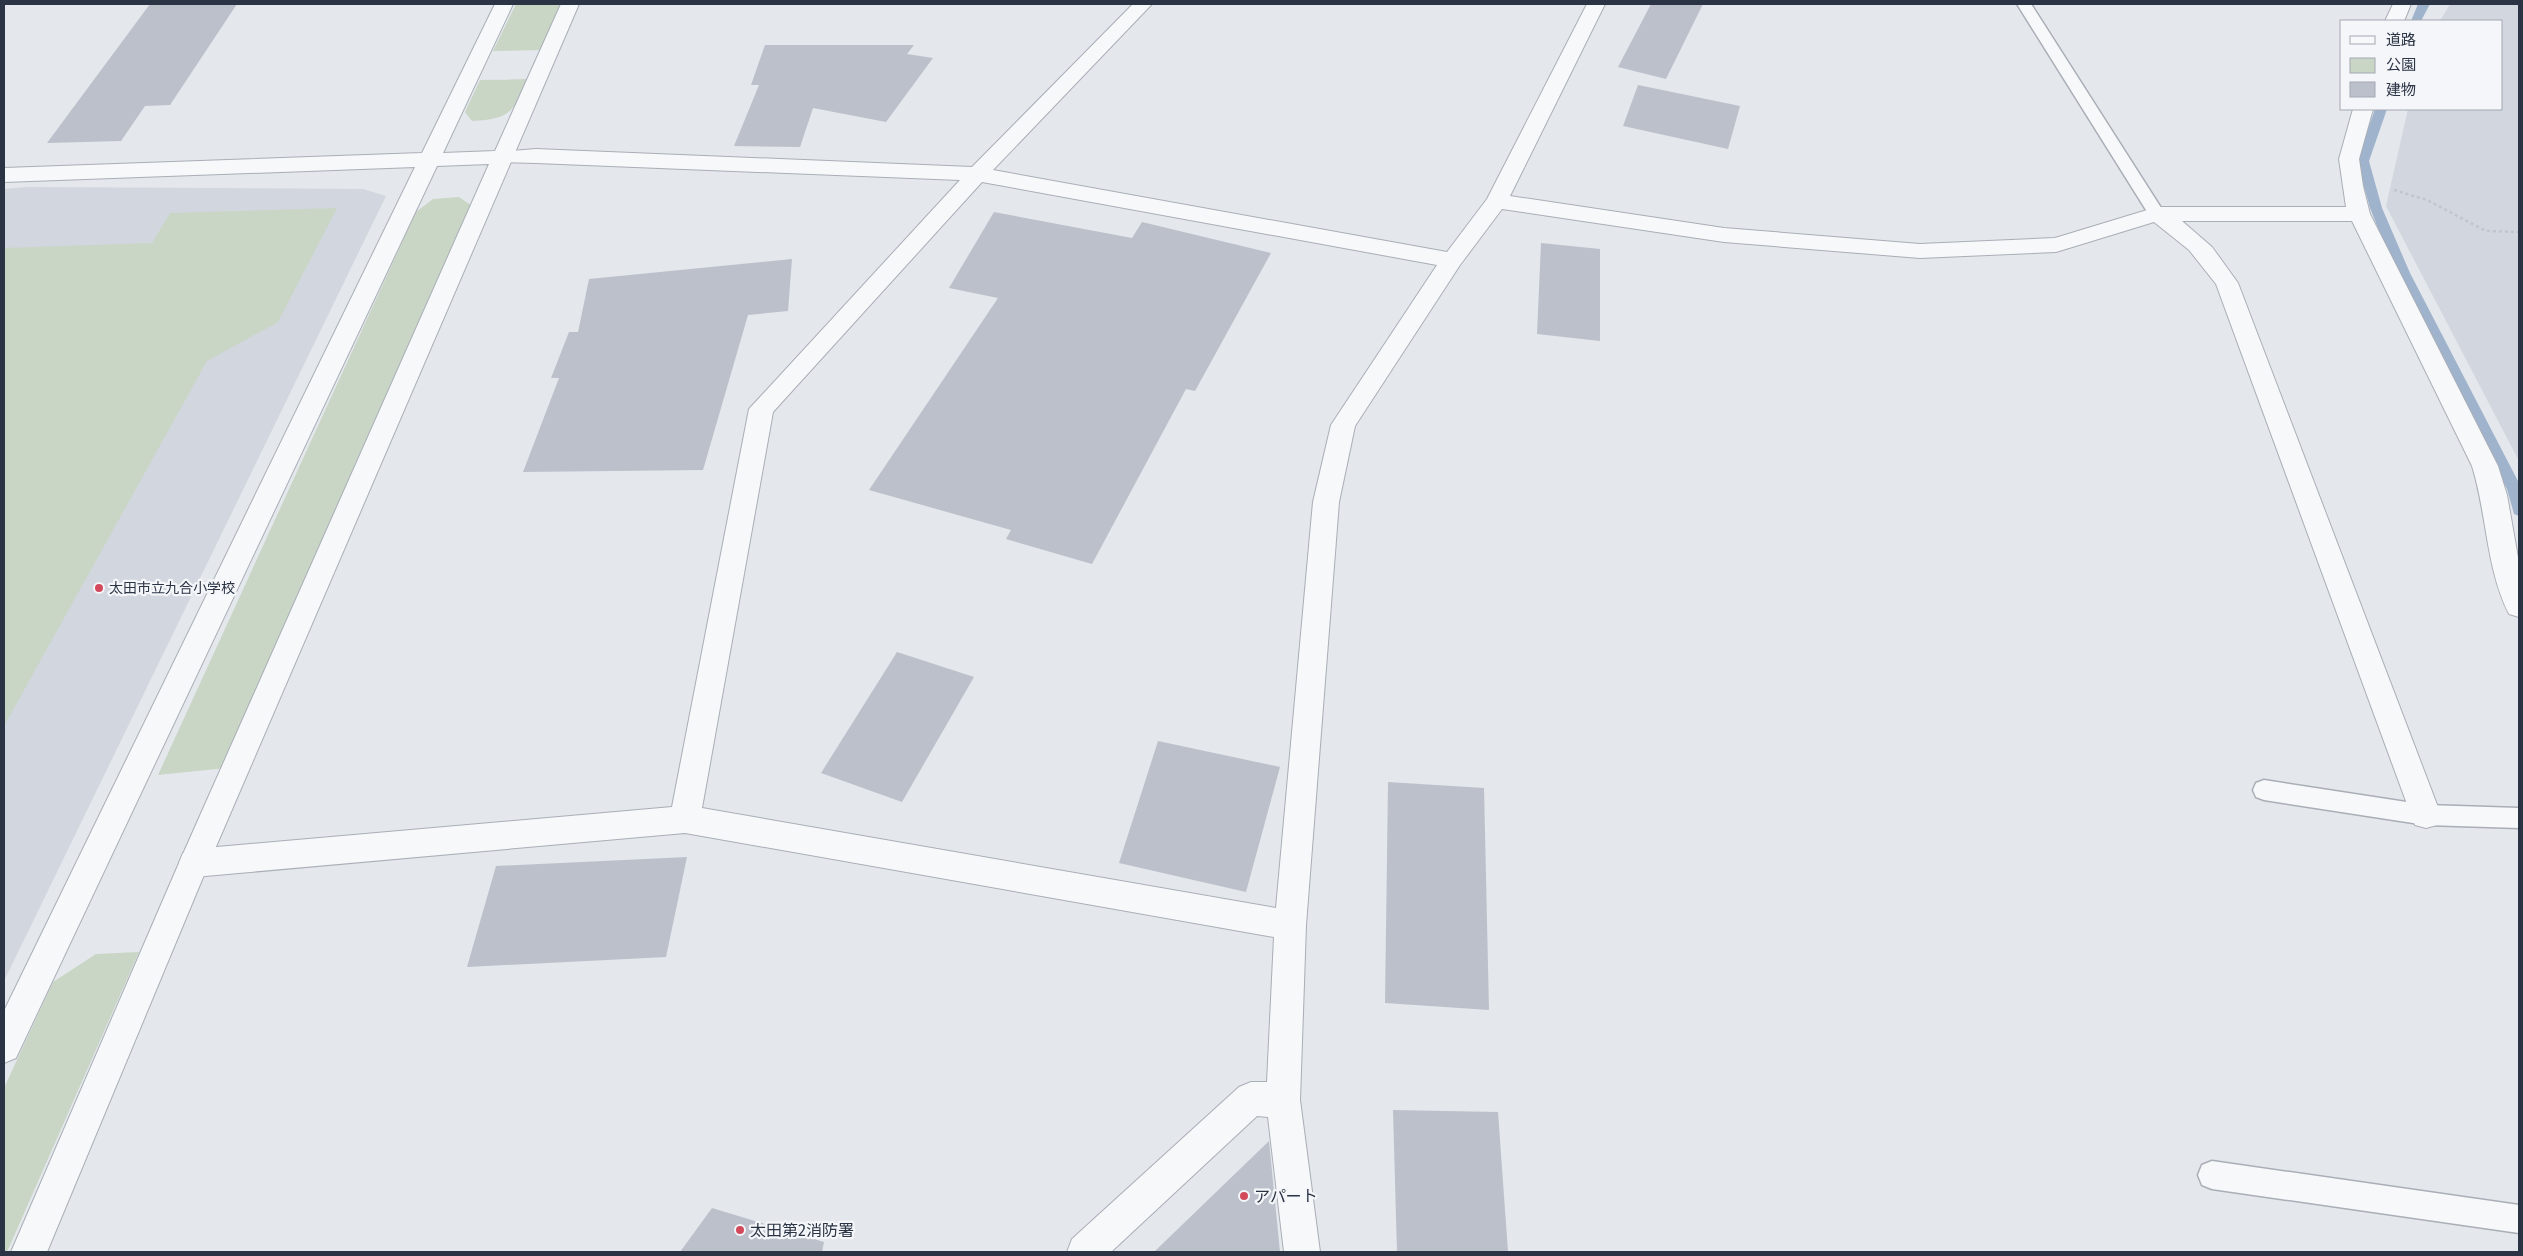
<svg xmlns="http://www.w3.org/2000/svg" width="2523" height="1256" font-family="'Fira Sans','Noto Sans JP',sans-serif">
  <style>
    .built { fill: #d2d6de }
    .green { fill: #c9d6c5 }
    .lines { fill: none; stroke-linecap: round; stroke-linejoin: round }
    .stream { fill: #9fb4cc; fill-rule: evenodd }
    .building { fill: #bbc0ca }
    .service-casing { stroke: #a9aeb7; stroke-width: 3 }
    .minor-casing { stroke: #a9aeb7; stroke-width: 2 }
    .tertiary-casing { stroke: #a9aeb7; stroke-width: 2 }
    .path { stroke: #c2c5cb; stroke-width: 2.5; stroke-dasharray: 3 3; stroke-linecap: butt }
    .service { fill: #f7f8fa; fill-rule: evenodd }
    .minor { fill: #f7f8fa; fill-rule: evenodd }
    .tertiary { fill: #f7f8fa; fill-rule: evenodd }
    .poi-dot { fill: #d1495b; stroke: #f4f6f9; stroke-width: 2 }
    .labels { text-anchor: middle; stroke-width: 4.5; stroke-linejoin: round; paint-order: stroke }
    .poi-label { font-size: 14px; fill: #2b3445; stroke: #f4f6f9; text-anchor: start }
    .near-poi-label { font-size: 16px; fill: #2b3445; stroke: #f4f6f9; text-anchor: start }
  </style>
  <rect width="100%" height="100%" fill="#e4e7ec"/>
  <path class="built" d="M 2450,4 L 2519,4 L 2519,461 L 2386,206 L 2408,109 L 2502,109 L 2502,21 L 2440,21 Z
    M 26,187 L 363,189 L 386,196 L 4,981 L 4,189 Z"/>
  <path class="green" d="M 516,4 L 560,4 L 541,50 L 493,51 Z
    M 528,79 C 513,112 511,119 472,121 L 465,112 L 480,80 Z
    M 459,197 L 472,206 L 226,768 L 158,775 L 416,212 L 433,199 Z
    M 337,208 L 278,322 L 207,361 L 4,726 L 4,248 L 152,243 L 170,213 Z
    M 139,952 L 7,1252 L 4,1252 L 4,1088 L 53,982 L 96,954 Z"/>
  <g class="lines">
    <path class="stream" d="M 2418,4 L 2430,4 L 2421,21 L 2411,21 Z
      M 2375,109 L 2387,109 L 2369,161 L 2382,208 L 2410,273 L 2519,483 L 2519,516 L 2514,514 L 2507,489 L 2396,273 L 2370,208 L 2357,161 Z"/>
  </g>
  <path class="building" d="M 150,4 L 237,4 L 170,105 L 145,106 L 121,141 L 47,143 Z
    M 1651,4 L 1703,4 L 1666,79 L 1618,67 Z
    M 765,45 L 914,45 L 907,54 L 933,58 L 886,122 L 813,108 L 800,147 L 734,146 L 759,85 L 751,85 Z
    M 1638,85 L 1740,106 L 1728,149 L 1623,126 Z
    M 994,212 L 1132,238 L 1142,222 L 1271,253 L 1195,391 L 1186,389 L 1092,564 L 1006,539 L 1011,530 L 869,490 L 998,298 L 949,288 Z
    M 1541,243 L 1600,249 L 1600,341 L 1537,334 Z
    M 792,259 L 788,311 L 748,315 L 703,470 L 523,472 L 559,378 L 551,378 L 569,332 L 578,332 L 589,279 Z
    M 897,652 L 974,677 L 902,802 L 821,773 Z
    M 1158,741 L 1280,767 L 1246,892 L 1119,863 Z
    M 1388,782 L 1484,788 L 1489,1010 L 1385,1003 Z
    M 687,857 L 666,957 L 467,967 L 496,866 Z
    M 1393,1110 L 1498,1112 L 1508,1252 L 1397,1252 Z
    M 1269,1141 L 1280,1252 L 1154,1252 Z
    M 712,1208 L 824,1242 L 822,1252 L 680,1252 Z"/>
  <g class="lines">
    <defs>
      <path id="service" d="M 2017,4 L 2031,4 L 2165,214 L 2163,218 L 2151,218 Z
        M 2264,780 L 2426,805 L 2519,808 L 2519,828 L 2426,825 L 2264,800 L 2256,797 L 2253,790 L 2256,783 Z
        M 2212,1161 L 2519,1205 L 2519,1233 L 2212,1189 L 2202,1185 L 2198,1175 L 2202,1165 Z"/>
      <path id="minor" d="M 1133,4 L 1152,4 L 993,170 L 1447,252 L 1487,199 L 1587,4 L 1605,4 L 1510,196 L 1724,228 L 1920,244 L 2055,238 L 2157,207 L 2346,207 L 2339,159 L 2353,109 L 2373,109 L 2359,159 L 2363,186 L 2370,214 L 2498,466 L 2507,495 L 2519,563 L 2519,617 L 2509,614 C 2486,569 2487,514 2472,466 L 2352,221 L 2182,221 L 2212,247 L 2238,283 L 2441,815 L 2437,825 L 2426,828 L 2415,825 L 2411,815 L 2216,284 L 2189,250 L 2154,222 L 2056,252 L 1920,258 L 1724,242 L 1502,209 L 1460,265 L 1355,426 L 1339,502 L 1306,925 L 1300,1100 L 1320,1252 L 1284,1252 L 1268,1117 L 1257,1116 L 1111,1252 L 1067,1252 L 1072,1239 L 1239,1087 L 1251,1082 L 1267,1082 L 1274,937 L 685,833 L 194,877 L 183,873 L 179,863 L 183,853 L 194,849 L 672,807 L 749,409 L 960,180 L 536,163 L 497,162 L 494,157 L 497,152 L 536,149 L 972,167 ZM 982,182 L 1437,265 L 1331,425 L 1313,502 L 1276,908 L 702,808 L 773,412 Z
        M 2393,4 L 2411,4 L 2404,21 L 2385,21 Z"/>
      <path id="tertiary" d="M 495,4 L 513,4 L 443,153 L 495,151 L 561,4 L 579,4 L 209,863 L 47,1252 L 11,1252 L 179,863 L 489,164 L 437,166 L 16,1058 L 4,1063 L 4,1011 L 415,167 L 4,182 L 4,168 L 422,153 Z"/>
    </defs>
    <use href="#service" class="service-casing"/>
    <use href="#minor" class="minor-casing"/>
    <use href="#tertiary" class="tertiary-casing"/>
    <path class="path" d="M 2394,190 L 2427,200 L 2486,231 L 2519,232"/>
    <use href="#service" class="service"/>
    <use href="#minor" class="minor"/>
    <use href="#tertiary" class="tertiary"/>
  </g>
  <g class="poi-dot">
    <circle cx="99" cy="588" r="5"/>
    <circle cx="1244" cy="1196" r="5"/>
    <circle cx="740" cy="1230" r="5"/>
  </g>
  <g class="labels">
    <g class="poi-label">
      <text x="109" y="593">太田市立九合小学校</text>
    </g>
    <g class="near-poi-label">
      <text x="1254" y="1202">アパート</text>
      <text x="750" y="1236">太田第2消防署</text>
    </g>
  </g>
  <rect width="2523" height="1256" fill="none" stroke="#2b3445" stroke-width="10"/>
  <rect x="2340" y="20" width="162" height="90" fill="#f4f6f9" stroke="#a4a8b1"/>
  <rect x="2350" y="36" width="25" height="8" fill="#f7f8fa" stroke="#a4a8b1"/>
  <text x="2386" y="45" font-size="15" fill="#2b3445">道路</text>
  <rect x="2350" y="58" width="25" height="15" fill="#c9d6c5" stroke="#a4a8b1"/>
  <text x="2386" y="70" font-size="15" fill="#2b3445">公園</text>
  <rect x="2350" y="82" width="25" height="15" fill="#bbc0ca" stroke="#a4a8b1"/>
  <text x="2386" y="95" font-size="15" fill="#2b3445">建物</text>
</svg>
